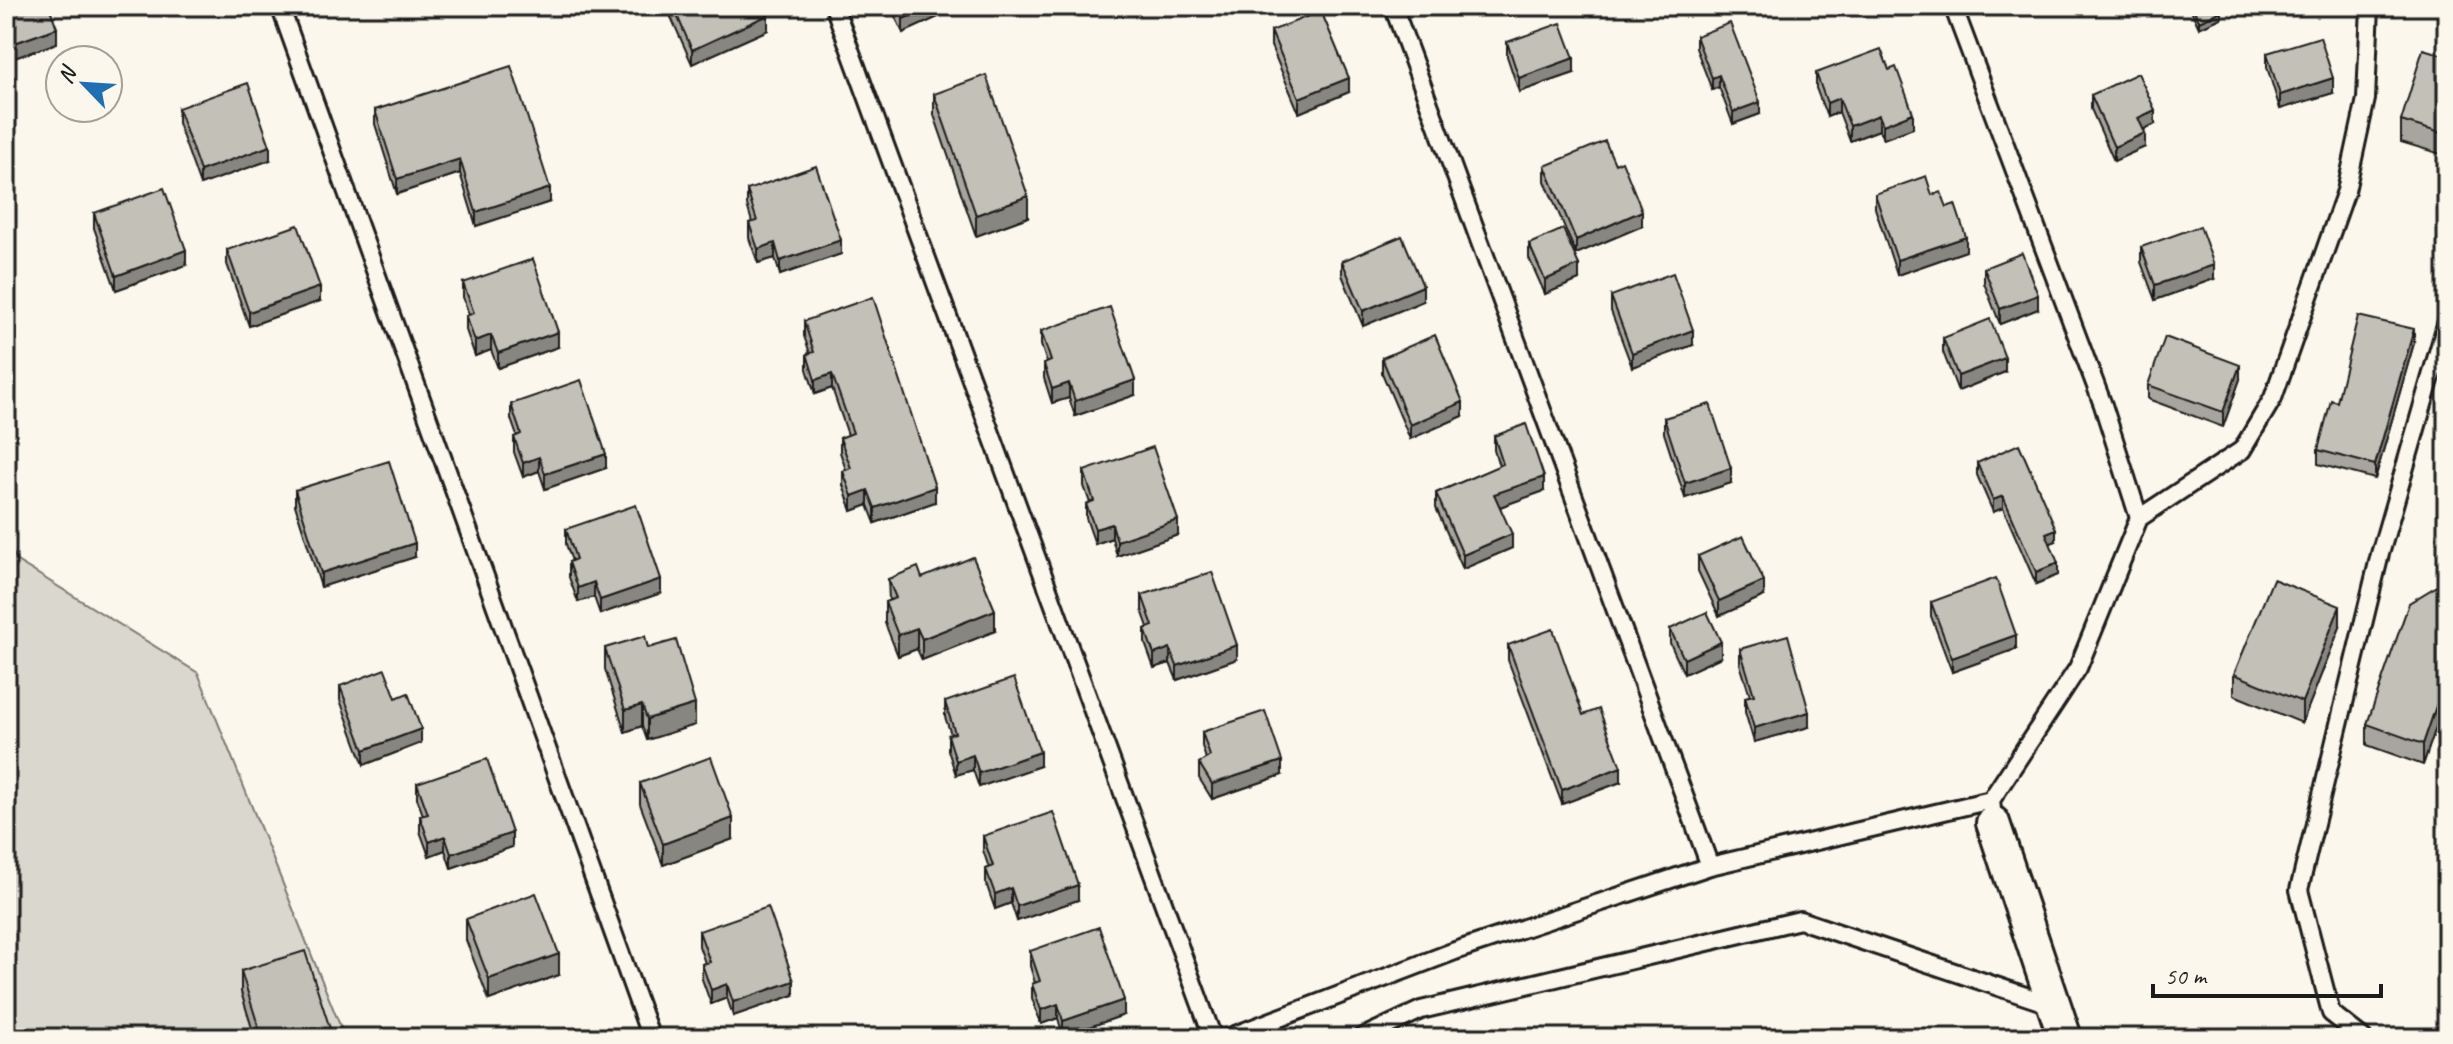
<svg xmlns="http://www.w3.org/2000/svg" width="2453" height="1044" font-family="Caveat,sans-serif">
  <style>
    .green { fill: #dad7ce; stroke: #7b7a75; stroke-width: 2 }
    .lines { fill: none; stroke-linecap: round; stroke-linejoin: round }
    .service-casing { stroke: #1c1c1c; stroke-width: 22 }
    .minor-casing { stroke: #1c1c1c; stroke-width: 38 }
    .service { stroke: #fbf7ec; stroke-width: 16 }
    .minor { stroke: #fbf7ec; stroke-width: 32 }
    .wall { fill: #a8a59e; stroke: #1c1c1c; stroke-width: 2 }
    .shaded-wall { fill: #888681; stroke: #1c1c1c; stroke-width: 2 }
    .building { fill: #c3c0b8; stroke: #1c1c1c; stroke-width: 2 }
  </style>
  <rect width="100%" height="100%" fill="#fbf7ec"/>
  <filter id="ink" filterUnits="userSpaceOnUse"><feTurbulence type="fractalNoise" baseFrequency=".0125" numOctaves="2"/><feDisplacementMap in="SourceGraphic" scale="16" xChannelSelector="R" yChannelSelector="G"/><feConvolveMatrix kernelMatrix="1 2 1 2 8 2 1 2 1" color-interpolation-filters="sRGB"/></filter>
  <g filter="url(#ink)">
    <path class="green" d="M 6,539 L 17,561 L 198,673 L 345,1038 L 6,1038 Z"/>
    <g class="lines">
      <defs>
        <path id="service" d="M 280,6 L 651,1038
          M 834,6 L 1213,1038
          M 1393,6 L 1710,866 L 1991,800
          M 1953,6 L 2103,405 L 2139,518 L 2078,668 L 1991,800 L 1992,810
          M 2139,518 L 2242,450 L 2273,398 L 2346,191 L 2366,99 L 2370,6
          M 1227,1038 L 1455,951 L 1710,866
          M 1361,1038 L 1421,1010 L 1800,920 L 2055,1006
          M 2363,1038 L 2331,1013 L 2299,890 L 2380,554 L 2447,321"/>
        <path id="minor" d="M 1993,823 L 2065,1038"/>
      </defs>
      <use href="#service" class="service-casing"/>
      <use href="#minor" class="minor-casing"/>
      <use href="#service" class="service"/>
      <use href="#minor" class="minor"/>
    </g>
    <path class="wall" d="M 666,6 L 763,6 L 768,30 L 692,64 Z
      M 890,6 L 962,6 L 903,33 Z
      M 2189,6 L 2219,6 L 2221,18 L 2199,28 Z
      M 1271,31 L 1349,92 L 1299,113 L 1271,46 Z
      M 1696,36 L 1760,114 L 1733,124 L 1719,87 L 1712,90 L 1696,48 Z
      M 1507,42 L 1574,73 L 1519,92 L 1507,56 Z
      M 2267,53 L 2333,93 L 2280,109 L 2267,67 Z
      M 2447,56 L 2447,156 L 2401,142 L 2401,121 Z
      M 1889,70 L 1913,128 L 1883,139 L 1879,130 L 1850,141 L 1839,112 L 1827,117 L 1816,88 L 1816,73 Z
      M 934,94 L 1028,217 L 976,236 L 934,115 Z
      M 2091,95 L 2155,124 L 2143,130 L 2145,147 L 2114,161 L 2091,109 Z
      M 178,108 L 270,160 L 200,185 L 178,123 Z
      M 375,110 L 550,202 L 476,226 L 460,173 L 397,194 L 375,124 Z
      M 1545,166 L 1642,226 L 1576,254 L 1545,181 Z
      M 747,190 L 841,254 L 780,275 L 775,258 L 758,263 L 749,238 L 749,223 L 752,222 L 747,205 Z
      M 1875,194 L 1932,195 L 1947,207 L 1966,251 L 1897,275 L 1875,208 Z
      M 94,213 L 186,265 L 116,290 L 94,228 Z
      M 1529,244 L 1579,280 L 1545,294 L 1529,258 Z
      M 2141,247 L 2214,279 L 2155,300 L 2141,262 Z
      M 227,250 L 320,301 L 249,326 L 227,264 Z
      M 1342,261 L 1423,301 L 1363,326 L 1342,275 Z
      M 1984,268 L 2038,309 L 2000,324 L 1984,283 Z
      M 463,283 L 558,347 L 498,368 L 491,350 L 475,356 L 466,330 L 466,316 L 469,315 L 463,297 Z
      M 1611,296 L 1693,345 L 1632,367 L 1611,311 Z
      M 804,321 L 935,502 L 875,523 L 868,505 L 852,511 L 843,485 L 843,471 L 846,470 L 840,452 L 840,438 L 848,435 L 832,388 L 815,394 L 807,369 L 807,354 L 810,353 L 804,336 Z
      M 1041,331 L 1135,395 L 1075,416 L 1069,398 L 1052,403 L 1044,378 L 1044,364 L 1047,363 L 1041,345 Z
      M 1943,338 L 2005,372 L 1958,391 L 1943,352 Z
      M 2414,343 L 2375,479 L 2318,464 L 2318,450 L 2337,402 Z
      M 1382,358 L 1463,416 L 1410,439 L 1382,373 Z
      M 2240,379 L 2223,427 L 2148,399 L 2148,385 Z
      M 511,404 L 606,468 L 545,489 L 539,471 L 523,477 L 514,452 L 514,437 L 517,436 L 511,419 Z
      M 1664,418 L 1731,483 L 1685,498 L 1664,433 Z
      M 1494,436 L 1544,491 L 1500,507 L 1512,548 L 1463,569 L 1436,508 L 1436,493 L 1499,466 L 1494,450 Z
      M 1977,463 L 2056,541 L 2050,543 L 2058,575 L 2036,584 L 2003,508 L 1993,512 L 1977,475 Z
      M 1084,471 L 1178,535 L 1117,556 L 1112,538 L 1095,544 L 1086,518 L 1086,504 L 1090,503 L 1084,486 Z
      M 295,490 L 415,557 L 321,587 L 295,505 Z
      M 566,529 L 661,593 L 600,614 L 594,597 L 578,602 L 569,577 L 569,562 L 572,561 L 566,544 Z
      M 1698,556 L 1764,596 L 1719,616 L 1698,571 Z
      M 922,578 L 995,631 L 922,660 L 917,649 L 898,656 L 885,623 L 885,602 L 889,601 L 888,579 Z
      M 2447,580 L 2447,695 L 2423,765 L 2367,745 L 2367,724 Z
      M 1142,595 L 1237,659 L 1177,680 L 1170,663 L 1154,668 L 1145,643 L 1145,629 L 1148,627 L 1142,610 Z
      M 1931,602 L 2016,649 L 1952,672 L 1931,616 Z
      M 2340,627 L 2302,723 L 2234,695 L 2234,674 Z
      M 1670,629 L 1721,657 L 1684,674 L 1670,643 Z
      M 1508,645 L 1583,715 L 1621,782 L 1562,804 L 1508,660 Z
      M 605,648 L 648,648 L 695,725 L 647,740 L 642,726 L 625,732 L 605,669 Z
      M 1740,649 L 1809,727 L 1754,742 L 1745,712 L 1745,697 L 1750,696 L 1740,664 Z
      M 340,686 L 396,698 L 421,743 L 364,765 L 340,700 Z
      M 945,702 L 1040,766 L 979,787 L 973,770 L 956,775 L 948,750 L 948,735 L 951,734 L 945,717 Z
      M 1202,732 L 1282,775 L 1212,799 L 1199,778 L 1199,763 L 1206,759 L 1202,746 Z
      M 417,783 L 512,847 L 451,868 L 445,850 L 429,856 L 420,831 L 420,816 L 423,815 L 417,798 Z
      M 640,783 L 733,839 L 663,865 L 640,804 Z
      M 983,836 L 1078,900 L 1017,921 L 1011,903 L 995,909 L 986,883 L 986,869 L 989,868 L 983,850 Z
      M 466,919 L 559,975 L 489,1000 L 466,940 Z
      M 699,931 L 794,995 L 733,1016 L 727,998 L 711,1004 L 702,979 L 702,964 L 705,963 L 699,946 Z
      M 1030,951 L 1124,1015 L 1063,1036 L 1058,1018 L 1041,1024 L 1032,998 L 1032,984 L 1035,983 L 1030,966 Z
      M 241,971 L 333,1038 L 255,1038 L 241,992 Z"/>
    <path class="shaded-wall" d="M 931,6 L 962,6 L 903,33 L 903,19 Z
      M 1812,6 L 1832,6 L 1812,12 Z
      M 2221,11 L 2221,18 L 2199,28 L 2199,21 Z
      M 768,15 L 768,30 L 692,64 L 692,50 Z
      M 57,28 L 57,43 L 6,61 L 6,46 Z
      M 1574,58 L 1574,73 L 1519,92 L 1519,78 Z
      M 1719,75 L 1719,87 L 1712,90 L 1712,78 Z
      M 1349,78 L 1349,92 L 1299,113 L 1299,98 Z
      M 2333,78 L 2333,93 L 2280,109 L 2280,95 Z
      M 1839,98 L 1839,112 L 1827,117 L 1827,103 Z
      M 1760,102 L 1760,114 L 1733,124 L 1733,112 Z
      M 2155,110 L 2155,124 L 2138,132 L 2138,118 Z
      M 1913,113 L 1913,128 L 1883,139 L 1883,125 Z
      M 1879,115 L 1879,130 L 1850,141 L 1850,126 Z
      M 2145,133 L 2145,147 L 2114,161 L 2114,147 Z
      M 270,146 L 270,160 L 200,185 L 200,171 Z
      M 460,159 L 460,173 L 397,194 L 397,179 Z
      M 550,188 L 550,202 L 476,226 L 476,212 Z
      M 1028,196 L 1028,217 L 976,236 L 976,215 Z
      M 1642,211 L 1642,226 L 1576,254 L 1576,240 Z
      M 1966,237 L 1966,251 L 1897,275 L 1897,260 Z
      M 841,240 L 841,254 L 780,275 L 780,261 Z
      M 775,243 L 775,258 L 758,263 L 758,249 Z
      M 186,250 L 186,265 L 116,290 L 116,276 Z
      M 1579,265 L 1579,280 L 1545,294 L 1545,280 Z
      M 2214,265 L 2214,279 L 2155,300 L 2155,285 Z
      M 1423,286 L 1423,301 L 1363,326 L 1363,311 Z
      M 320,287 L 320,301 L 249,326 L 249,312 Z
      M 2038,295 L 2038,309 L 2000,324 L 2000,309 Z
      M 2414,329 L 2414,343 L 2375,479 L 2375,465 Z
      M 1693,330 L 1693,345 L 1632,367 L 1632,353 Z
      M 558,332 L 558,347 L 498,368 L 498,353 Z
      M 491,335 L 491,350 L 475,356 L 475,341 Z
      M 2005,358 L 2005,372 L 1958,391 L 1958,376 Z
      M 2240,365 L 2240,379 L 2223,427 L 2223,412 Z
      M 832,374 L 832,388 L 815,394 L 815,380 Z
      M 1135,380 L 1135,395 L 1075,416 L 1075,401 Z
      M 1069,383 L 1069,398 L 1052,403 L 1052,389 Z
      M 1463,402 L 1463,416 L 1410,439 L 1410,425 Z
      M 606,454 L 606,468 L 545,489 L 545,474 Z
      M 539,457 L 539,471 L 523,477 L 523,463 Z
      M 1731,468 L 1731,483 L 1685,498 L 1685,483 Z
      M 1544,477 L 1544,491 L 1494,509 L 1494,494 Z
      M 935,487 L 935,502 L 875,523 L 875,508 Z
      M 868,490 L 868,505 L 852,511 L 852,496 Z
      M 2003,496 L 2003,508 L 1993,512 L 1993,500 Z
      M 1178,520 L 1178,535 L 1117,556 L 1117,541 Z
      M 1112,524 L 1112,538 L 1095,544 L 1095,529 Z
      M 2056,529 L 2056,541 L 2046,545 L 2046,533 Z
      M 1512,534 L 1512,548 L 1463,569 L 1463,555 Z
      M 415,543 L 415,557 L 321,587 L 321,573 Z
      M 2058,563 L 2058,575 L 2036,584 L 2036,572 Z
      M 661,579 L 661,593 L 600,614 L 600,600 Z
      M 1764,581 L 1764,596 L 1719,616 L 1719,601 Z
      M 594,582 L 594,597 L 578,602 L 578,588 Z
      M 2340,606 L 2340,627 L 2302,723 L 2302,702 Z
      M 995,610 L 995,631 L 922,660 L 922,639 Z
      M 917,628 L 917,649 L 898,656 L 898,635 Z
      M 2016,635 L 2016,649 L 1952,672 L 1952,658 Z
      M 1721,642 L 1721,657 L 1684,674 L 1684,659 Z
      M 1237,645 L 1237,659 L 1177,680 L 1177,666 Z
      M 1170,648 L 1170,663 L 1154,668 L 1154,654 Z
      M 2447,674 L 2447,695 L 2423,765 L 2423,744 Z
      M 695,704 L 695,725 L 647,740 L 647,719 Z
      M 642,705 L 642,726 L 625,732 L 625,710 Z
      M 1809,712 L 1809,727 L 1754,742 L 1754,728 Z
      M 421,729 L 421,743 L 364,765 L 364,750 Z
      M 1040,752 L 1040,766 L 979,787 L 979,773 Z
      M 973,755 L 973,770 L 956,775 L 956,761 Z
      M 1282,761 L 1282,775 L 1212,799 L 1212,784 Z
      M 1621,767 L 1621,782 L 1562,804 L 1562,790 Z
      M 733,818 L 733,839 L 663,865 L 663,844 Z
      M 512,833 L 512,847 L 451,868 L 451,854 Z
      M 445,836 L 445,850 L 429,856 L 429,842 Z
      M 1078,885 L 1078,900 L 1017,921 L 1017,906 Z
      M 1011,888 L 1011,903 L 995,909 L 995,894 Z
      M 559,954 L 559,975 L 489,1000 L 489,979 Z
      M 794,981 L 794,995 L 733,1016 L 733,1002 Z
      M 727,984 L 727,998 L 711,1004 L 711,990 Z
      M 1124,1000 L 1124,1015 L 1063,1036 L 1063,1021 Z
      M 1058,1004 L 1058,1018 L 1041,1024 L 1041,1010 Z"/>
    <path class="building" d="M 6,6 L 49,6 L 57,28 L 6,46 Z
      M 673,6 L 763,6 L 768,15 L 692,50 Z
      M 897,6 L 931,6 L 903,19 Z
      M 2192,6 L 2219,6 L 2221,11 L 2199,21 Z
      M 1321,11 L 1349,78 L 1299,98 L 1271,31 Z
      M 1561,23 L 1574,58 L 1519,78 L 1507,42 Z
      M 1730,23 L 1760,102 L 1733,112 L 1719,75 L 1712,78 L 1696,36 Z
      M 2320,37 L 2333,78 L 2280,95 L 2267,53 Z
      M 1881,49 L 1889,70 L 1896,67 L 1913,113 L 1883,125 L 1879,115 L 1850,126 L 1839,98 L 1827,103 L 1816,73 Z
      M 2423,49 L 2447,56 L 2447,135 L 2401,121 Z
      M 511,66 L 550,188 L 476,212 L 460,159 L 397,179 L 375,110 Z
      M 2138,73 L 2155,110 L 2138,118 L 2145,133 L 2114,147 L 2091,95 Z
      M 986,75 L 1028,196 L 976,215 L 934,94 Z
      M 248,83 L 270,146 L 200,171 L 178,108 Z
      M 1605,141 L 1615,164 L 1622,161 L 1642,211 L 1576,240 L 1545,166 Z
      M 816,166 L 841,240 L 780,261 L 775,243 L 758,249 L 749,223 L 757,221 L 747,190 Z
      M 1926,176 L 1932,195 L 1941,192 L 1947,207 L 1955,204 L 1966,237 L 1897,260 L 1875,194 Z
      M 164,188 L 186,250 L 116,276 L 94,213 Z
      M 298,225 L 320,287 L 249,312 L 227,250 Z
      M 2200,226 L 2214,265 L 2155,285 L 2141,247 Z
      M 1563,229 L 1579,265 L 1545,280 L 1529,244 Z
      M 1402,236 L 1423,286 L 1363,311 L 1342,261 Z
      M 2022,253 L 2038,295 L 2000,309 L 1984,268 Z
      M 533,259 L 558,332 L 498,353 L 491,335 L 475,341 L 466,316 L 474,313 L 463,283 Z
      M 1673,273 L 1693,330 L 1632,353 L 1611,296 Z
      M 873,297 L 935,487 L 875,508 L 868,490 L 852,496 L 843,471 L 851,468 L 840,438 L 853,433 L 832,374 L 815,380 L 807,354 L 814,352 L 804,321 Z
      M 1110,307 L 1135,380 L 1075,401 L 1069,383 L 1052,389 L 1044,364 L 1051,361 L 1041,331 Z
      M 2358,316 L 2414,329 L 2375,465 L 2318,450 L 2331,400 L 2337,402 Z
      M 1990,319 L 2005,358 L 1958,376 L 1943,338 Z
      M 1435,335 L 1463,402 L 1410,425 L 1382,358 Z
      M 2165,337 L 2240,365 L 2223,412 L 2148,385 Z
      M 581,380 L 606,454 L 545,474 L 539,457 L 523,463 L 514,437 L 521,434 L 511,404 Z
      M 1710,404 L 1731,468 L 1685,483 L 1664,418 Z
      M 1526,424 L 1544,477 L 1494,494 L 1512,534 L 1463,555 L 1436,493 L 1503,464 L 1494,436 Z
      M 2019,444 L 2056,529 L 2046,533 L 2058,563 L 2036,572 L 2003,496 L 1993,500 L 1977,463 Z
      M 1153,447 L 1178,520 L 1117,541 L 1112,524 L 1095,529 L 1086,504 L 1094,501 L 1084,471 Z
      M 389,461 L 415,543 L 321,573 L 295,490 Z
      M 636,505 L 661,579 L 600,600 L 594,582 L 578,588 L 569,562 L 576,559 L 566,529 Z
      M 1743,536 L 1764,581 L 1719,601 L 1698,556 Z
      M 973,557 L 995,610 L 922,639 L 917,628 L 898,635 L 885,602 L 896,598 L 888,579 L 918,567 L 922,578 Z
      M 1212,572 L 1237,645 L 1177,666 L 1170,648 L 1154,654 L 1145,629 L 1153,626 L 1142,595 Z
      M 1996,578 L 2016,635 L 1952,658 L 1931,602 Z
      M 2273,579 L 2340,606 L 2302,702 L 2234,674 Z
      M 2447,580 L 2447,674 L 2423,744 L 2367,724 L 2409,603 Z
      M 1707,612 L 1721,642 L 1684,659 L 1670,629 Z
      M 1553,629 L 1583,715 L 1599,709 L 1621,767 L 1562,790 L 1508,645 Z
      M 1788,635 L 1809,712 L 1754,728 L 1745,697 L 1754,695 L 1740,649 Z
      M 645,636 L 648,648 L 676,640 L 695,704 L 647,719 L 642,705 L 625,710 L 605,648 Z
      M 385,669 L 396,698 L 408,693 L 421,729 L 364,750 L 340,686 Z
      M 1014,678 L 1040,752 L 979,773 L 973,755 L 956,761 L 948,735 L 955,733 L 945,702 Z
      M 1265,711 L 1282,761 L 1212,784 L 1199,763 L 1210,756 L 1202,732 Z
      M 711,757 L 733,818 L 663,844 L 640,783 Z
      M 487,759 L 512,833 L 451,854 L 445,836 L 429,842 L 420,816 L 428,814 L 417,783 Z
      M 1053,812 L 1078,885 L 1017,906 L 1011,888 L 995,894 L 986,869 L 993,866 L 983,836 Z
      M 536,893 L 559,954 L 489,979 L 466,919 Z
      M 768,907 L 794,981 L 733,1002 L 727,984 L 711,990 L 702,964 L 710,962 L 699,931 Z
      M 1099,927 L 1124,1000 L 1063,1021 L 1058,1004 L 1041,1010 L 1032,984 L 1040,981 L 1030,951 Z
      M 305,951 L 333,1038 L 262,1038 L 241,971 Z
      M 801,1033 L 803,1038 L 788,1038 Z"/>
  </g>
  <rect width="2453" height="1044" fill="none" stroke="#fbf7ec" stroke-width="32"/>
  <rect x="16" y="16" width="2421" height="1012" fill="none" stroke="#1c1c1c" stroke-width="3" filter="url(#ink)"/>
  <g transform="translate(84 84) rotate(295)"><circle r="38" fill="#fbf7ec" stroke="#a29f99" stroke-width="2"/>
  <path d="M0-6L14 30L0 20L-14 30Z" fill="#1f6fb2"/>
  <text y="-12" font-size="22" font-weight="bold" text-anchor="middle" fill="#1c1c1c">N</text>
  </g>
  <path d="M2153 984v12h228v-12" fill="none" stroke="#1c1c1c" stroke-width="4"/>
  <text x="2165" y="984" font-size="24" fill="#1c1c1c" stroke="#fbf7ec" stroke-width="6" paint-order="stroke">50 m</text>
</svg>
